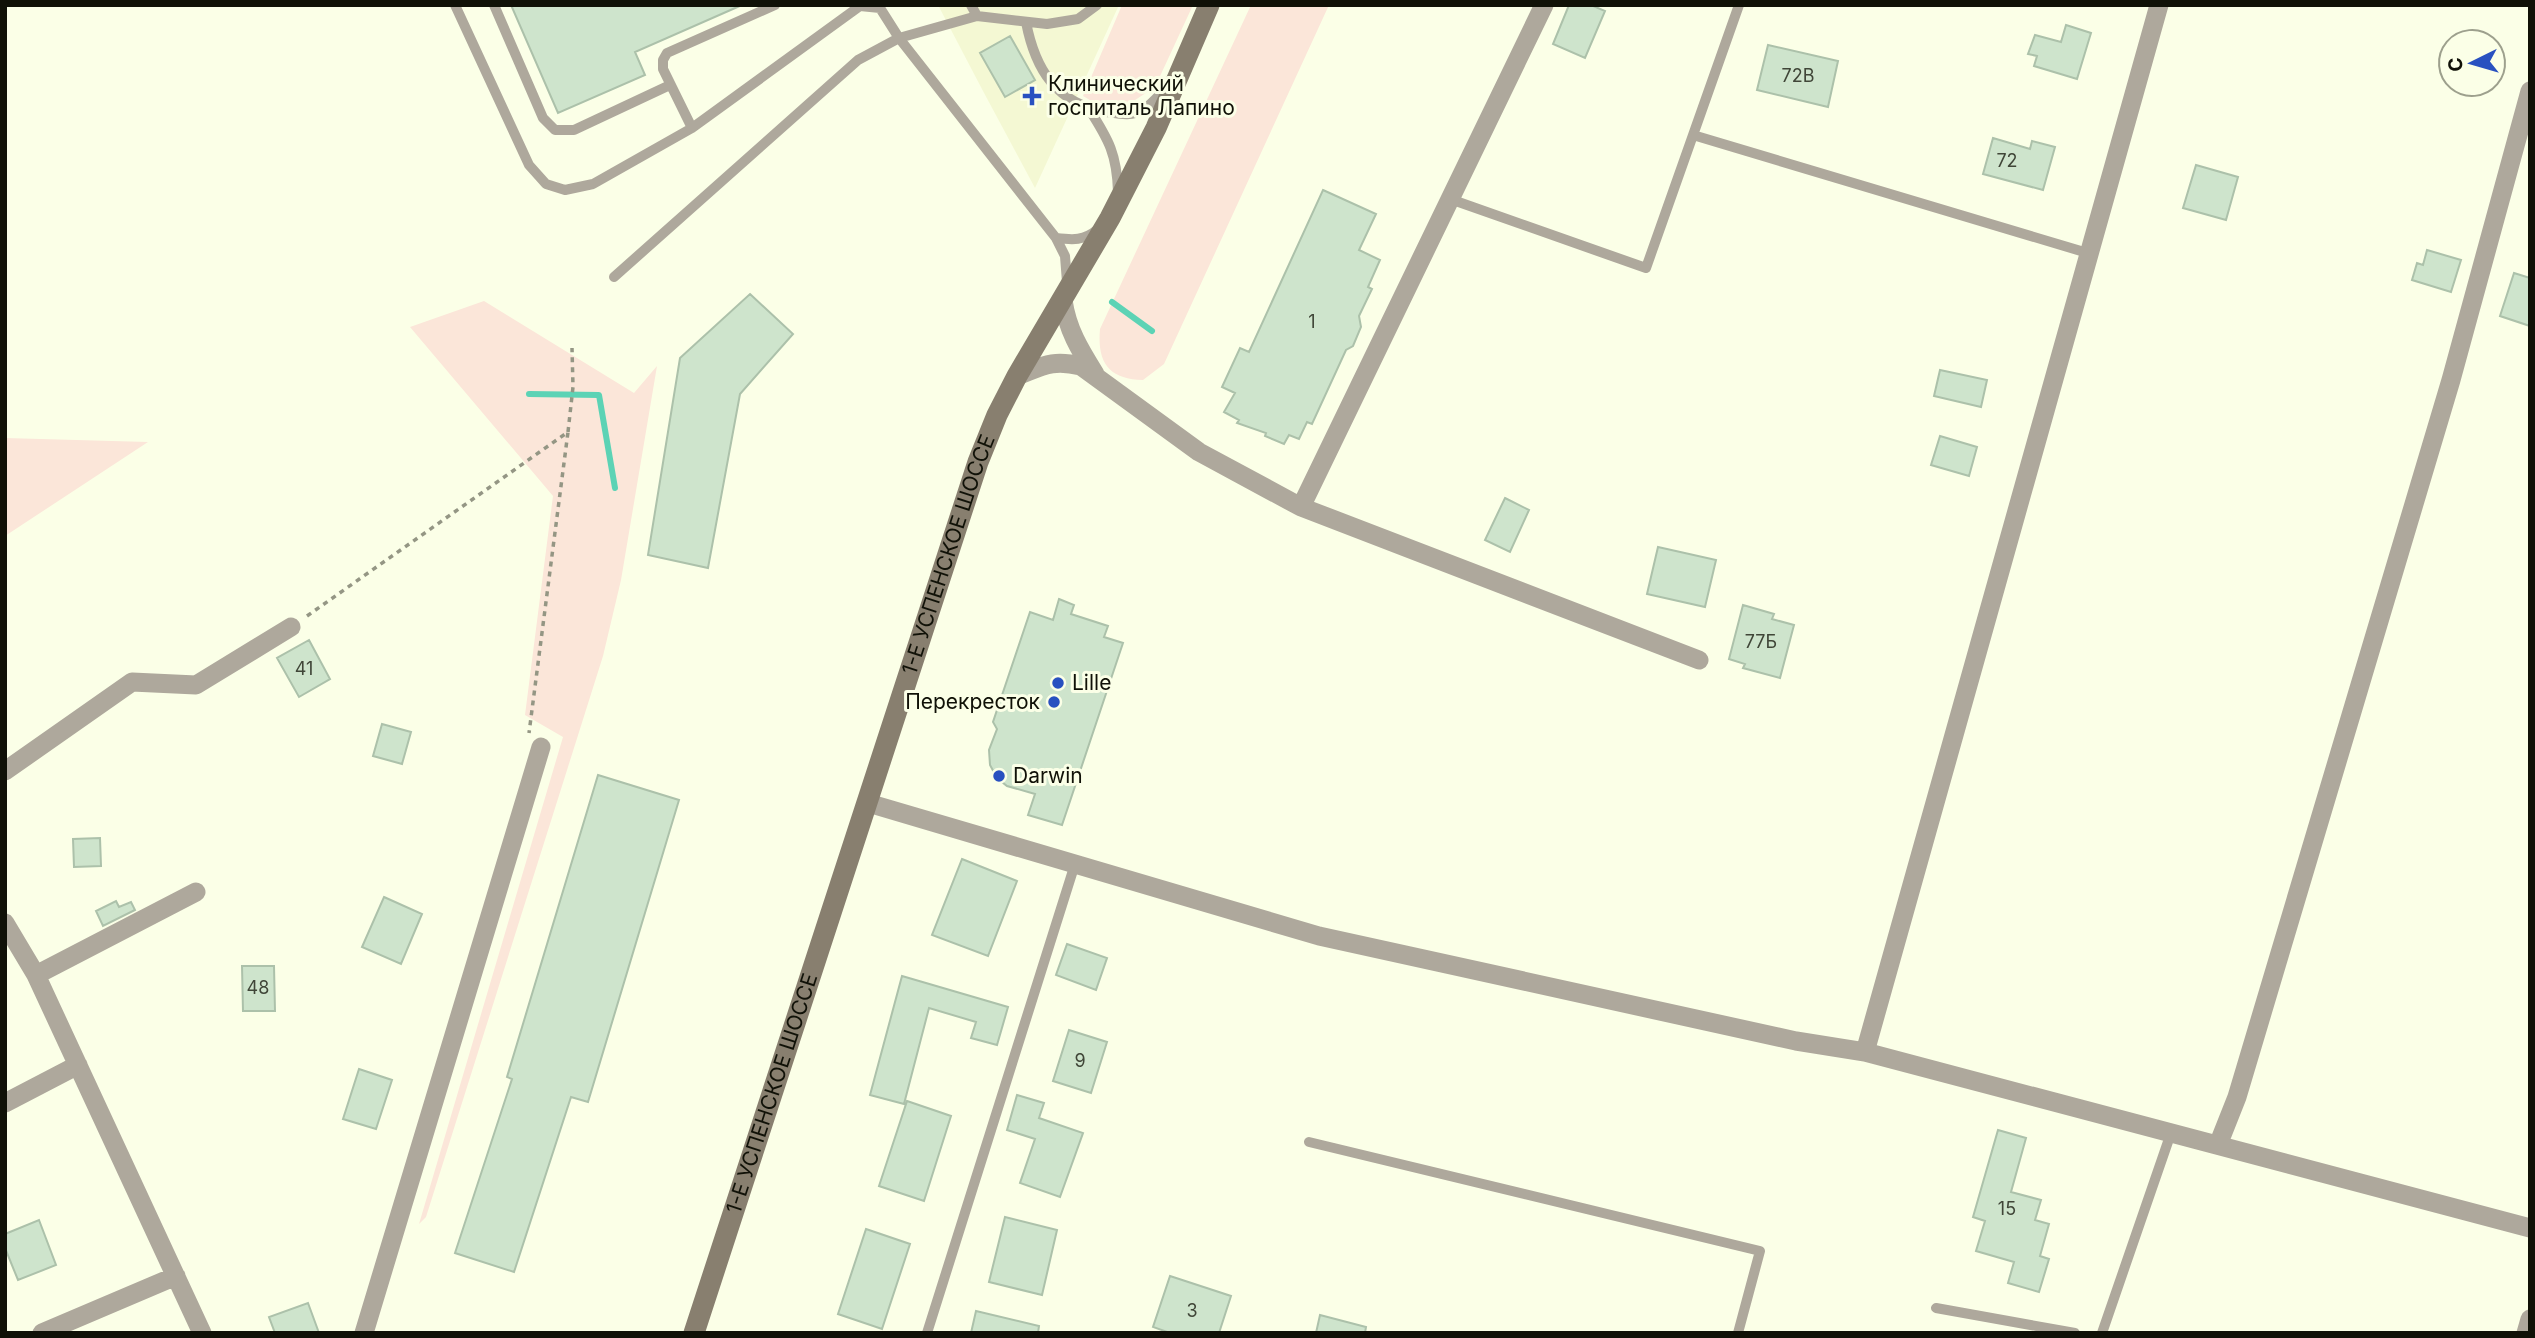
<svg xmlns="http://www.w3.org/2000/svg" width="2535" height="1338" font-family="Inter,sans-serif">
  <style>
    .built { fill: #f4f8d3 }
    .green { fill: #fbe6d9 }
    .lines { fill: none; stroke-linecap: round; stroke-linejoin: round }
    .stream { stroke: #5cd3b5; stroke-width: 6 }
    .building { fill: #cee4cc; stroke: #acc1aa; stroke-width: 2 }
    .path { stroke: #949684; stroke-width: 3.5; stroke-dasharray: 5 5; stroke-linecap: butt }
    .service { stroke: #aea89c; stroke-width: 10 }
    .minor { stroke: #aea89c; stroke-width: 19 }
    .secondary { stroke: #887f6f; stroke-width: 21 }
    .poi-dot { fill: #2951c0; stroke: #fbffe7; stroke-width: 2.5 }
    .labels { text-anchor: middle; stroke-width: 6; stroke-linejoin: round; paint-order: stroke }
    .number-label { font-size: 18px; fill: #404638 }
    .poi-label { font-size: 21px; fill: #101107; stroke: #fbffe7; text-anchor: start }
    .street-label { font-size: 21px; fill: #101107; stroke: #fbffe7 }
  </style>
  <rect width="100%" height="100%" fill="#fbffe7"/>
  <path class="built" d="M 938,5 L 1119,5 L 1035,188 L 983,91 Z"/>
  <path class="green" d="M 1122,5 L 1193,5 L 1155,87 L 1129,104 L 1095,103 L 1083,96 Z
    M 1251,5 L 1329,5 L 1164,364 L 1143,380 C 1109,379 1097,363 1100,329 Z
    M 484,301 L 634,393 L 657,366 L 621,580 L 603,656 L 426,1217 L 419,1224 L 563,737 L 525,715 L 553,496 L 410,327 Z
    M 5,438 L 148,442 L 5,536 Z"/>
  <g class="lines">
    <path class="stream" d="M 1112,302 L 1152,331
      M 529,394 L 599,395 L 615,488"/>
  </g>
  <path class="building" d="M 511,5 L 742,5 L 635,52 L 645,75 L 558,113 Z
    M 1569,5 L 1591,5 L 1605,11 L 1585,58 L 1553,44 Z
    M 2066,25 L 2091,33 L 2077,79 L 2034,66 L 2037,56 L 2028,54 L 2035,35 L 2061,42 Z
    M 1010,36 L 1035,80 L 1005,97 L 980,53 Z
    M 1768,45 L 1838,61 L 1828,107 L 1757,90 Z
    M 1993,138 L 2030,149 L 2032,141 L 2055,147 L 2043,190 L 1983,174 Z
    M 2196,165 L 2238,177 L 2226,220 L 2183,208 Z
    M 1323,190 L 1376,214 L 1359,250 L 1380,260 L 1368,287 L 1372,289 L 1359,316 L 1361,327 L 1353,346 L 1346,350 L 1312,424 L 1307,422 L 1299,439 L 1289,435 L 1284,444 L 1265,436 L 1266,433 L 1237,423 L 1239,420 L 1224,412 L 1235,393 L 1222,387 L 1240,348 L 1249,352 Z
    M 2427,250 L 2461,260 L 2451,292 L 2412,280 L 2417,263 L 2423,265 Z
    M 2514,273 L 2530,278 L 2530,326 L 2500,316 Z
    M 750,294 L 793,334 L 740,394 L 708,568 L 648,555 L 680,358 Z
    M 1940,370 L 1987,380 L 1981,407 L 1934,396 Z
    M 1940,436 L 1977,447 L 1969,476 L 1931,465 Z
    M 1505,498 L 1529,510 L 1510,552 L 1485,540 Z
    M 1658,547 L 1716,560 L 1705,607 L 1647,594 Z
    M 1059,599 L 1074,605 L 1071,614 L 1108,626 L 1104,637 L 1123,643 L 1062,825 L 1028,815 L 1035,794 L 1007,786 L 997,778 L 990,765 L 989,750 L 997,729 L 993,722 L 1030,612 L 1053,620 Z
    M 1743,605 L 1774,614 L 1772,619 L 1794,625 L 1780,678 L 1743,668 L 1745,664 L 1729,659 Z
    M 309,640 L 330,679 L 299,697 L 277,658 Z
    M 382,724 L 411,732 L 402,764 L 373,756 Z
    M 598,775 L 679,800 L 588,1102 L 571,1097 L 514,1272 L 455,1253 L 512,1079 L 507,1077 Z
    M 100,838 L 101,866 L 74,867 L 73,839 Z
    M 962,859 L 1017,881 L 988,956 L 932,935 Z
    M 384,897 L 422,914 L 401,964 L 362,947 Z
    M 116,901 L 119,907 L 131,902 L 135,910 L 103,926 L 96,911 Z
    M 1067,944 L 1107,958 L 1096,990 L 1056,975 Z
    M 242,966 L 274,966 L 275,1011 L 243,1011 Z
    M 902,976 L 1008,1007 L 997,1045 L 971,1038 L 976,1022 L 929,1008 L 904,1104 L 870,1095 Z
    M 1069,1030 L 1107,1042 L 1091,1093 L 1053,1081 Z
    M 359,1069 L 392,1080 L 376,1129 L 343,1119 Z
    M 1017,1095 L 1044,1103 L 1039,1118 L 1083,1133 L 1060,1197 L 1020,1183 L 1035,1139 L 1007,1130 Z
    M 907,1101 L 951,1116 L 924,1201 L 879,1186 Z
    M 1998,1130 L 2026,1138 L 2011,1192 L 2041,1200 L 2035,1220 L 2049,1224 L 2040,1256 L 2049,1259 L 2039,1292 L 2008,1283 L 2014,1262 L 1976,1251 L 1985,1221 L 1973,1217 Z
    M 1005,1217 L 1057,1230 L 1042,1295 L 989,1282 Z
    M 39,1220 L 56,1265 L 18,1280 L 5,1248 L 5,1234 Z
    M 866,1229 L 910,1244 L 882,1329 L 838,1314 Z
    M 1170,1276 L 1231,1296 L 1219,1333 L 1170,1333 L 1153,1327 Z
    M 308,1303 L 319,1333 L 275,1333 L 269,1317 Z
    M 976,1311 L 1039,1326 L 1038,1333 L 971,1333 Z
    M 1320,1315 L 1366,1327 L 1365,1333 L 1316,1333 Z"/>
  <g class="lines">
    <path class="path" d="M 568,432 L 573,387 L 572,348
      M 307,616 L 568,432 L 529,733"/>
    <path class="service" d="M 455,5 L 529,165 L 546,184 L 565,190 L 593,184 L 692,128 L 860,6 L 880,8 L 899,38 L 1056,238 L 1065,256 L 1067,282
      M 494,5 L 543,118 L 555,130 L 574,130 L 670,85
      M 971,5 L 977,16 L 1047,24 L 1078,19 L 1097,5
      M 1026,22 C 1035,69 1056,104 1107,112 C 1119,114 1133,117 1144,109 C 1152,104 1160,94 1167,87
      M 1089,109 C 1109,140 1117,155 1118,192
      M 692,128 L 663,69 L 663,60 L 667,53 L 775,5
      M 1693,135 L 2091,254
      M 1450,199 L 1646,268 L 1739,5
      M 1056,238 C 1073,240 1084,241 1098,229
      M 614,277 L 858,60 L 899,38 L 977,16
      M 1309,1142 L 1760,1251 L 1738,1333
      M 1936,1308 L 2075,1333
      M 927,1333 L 1075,864
      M 2102,1333 L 2171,1133"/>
    <path class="minor" d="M 1063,300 C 1067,329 1080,350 1095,374
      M 1017,376 C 1043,366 1052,359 1081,366 L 1199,452 L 1301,507 L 1699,660
      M 1301,507 L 1544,5
      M 5,771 L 132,682 L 196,685 L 291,627
      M 868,803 L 1319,936 L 1796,1041 L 1865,1052 L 2530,1228
      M 5,923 L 36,975 L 202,1333
      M 36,975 L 196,892
      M 1865,1052 L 2159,5
      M 5,1103 L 78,1065
      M 2218,1145 L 2237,1097 L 2451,380 L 2530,91
      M 42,1333 L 176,1276
      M 364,1333 L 541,747
      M 2526,1333 L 2530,1319"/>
    <path class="secondary" id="s1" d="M 694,1333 L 978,462 L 997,415 L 1017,376 L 1110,218 L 1156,128 L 1209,5"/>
  </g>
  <g class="poi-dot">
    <path d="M1028.5 85.5h7v7h7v7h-7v7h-7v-7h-7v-7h7z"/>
    <circle cx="1058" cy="683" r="7"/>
    <circle cx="1054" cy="702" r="7"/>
    <circle cx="999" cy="776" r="7"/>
  </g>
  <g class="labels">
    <g class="number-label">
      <text x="1798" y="82">72В</text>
      <text x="2007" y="167">72</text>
      <text x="1312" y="328">1</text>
      <text x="1761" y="648">77Б</text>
      <text x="304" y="675">41</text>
      <text x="258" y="994">48</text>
      <text x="1080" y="1067">9</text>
      <text x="2007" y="1215">15</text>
      <text x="1192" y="1317">3</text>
    </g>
    <g class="poi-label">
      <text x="1048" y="91">Клинический<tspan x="1048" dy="24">госпиталь Лапино</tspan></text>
      <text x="1072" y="690">Lille</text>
      <text x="1040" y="709" text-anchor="end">Перекресток</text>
      <text x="1013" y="783">Darwin</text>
    </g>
    <g class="street-label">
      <text dy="7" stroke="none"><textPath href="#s1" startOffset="819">1-Е УСПЕНСКОЕ ШОССЕ</textPath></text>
      <text dy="7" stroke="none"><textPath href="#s1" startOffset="252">1-Е УСПЕНСКОЕ ШОССЕ</textPath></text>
    </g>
  </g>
  <rect width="2535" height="1338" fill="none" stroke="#101107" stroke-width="14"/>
  <g transform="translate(2472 63) rotate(265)"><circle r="33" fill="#fbffe7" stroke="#9da08d" stroke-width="2"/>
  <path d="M0-5L12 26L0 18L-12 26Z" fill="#2951c0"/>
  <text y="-10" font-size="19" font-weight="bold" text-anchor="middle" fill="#101107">С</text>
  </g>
</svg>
